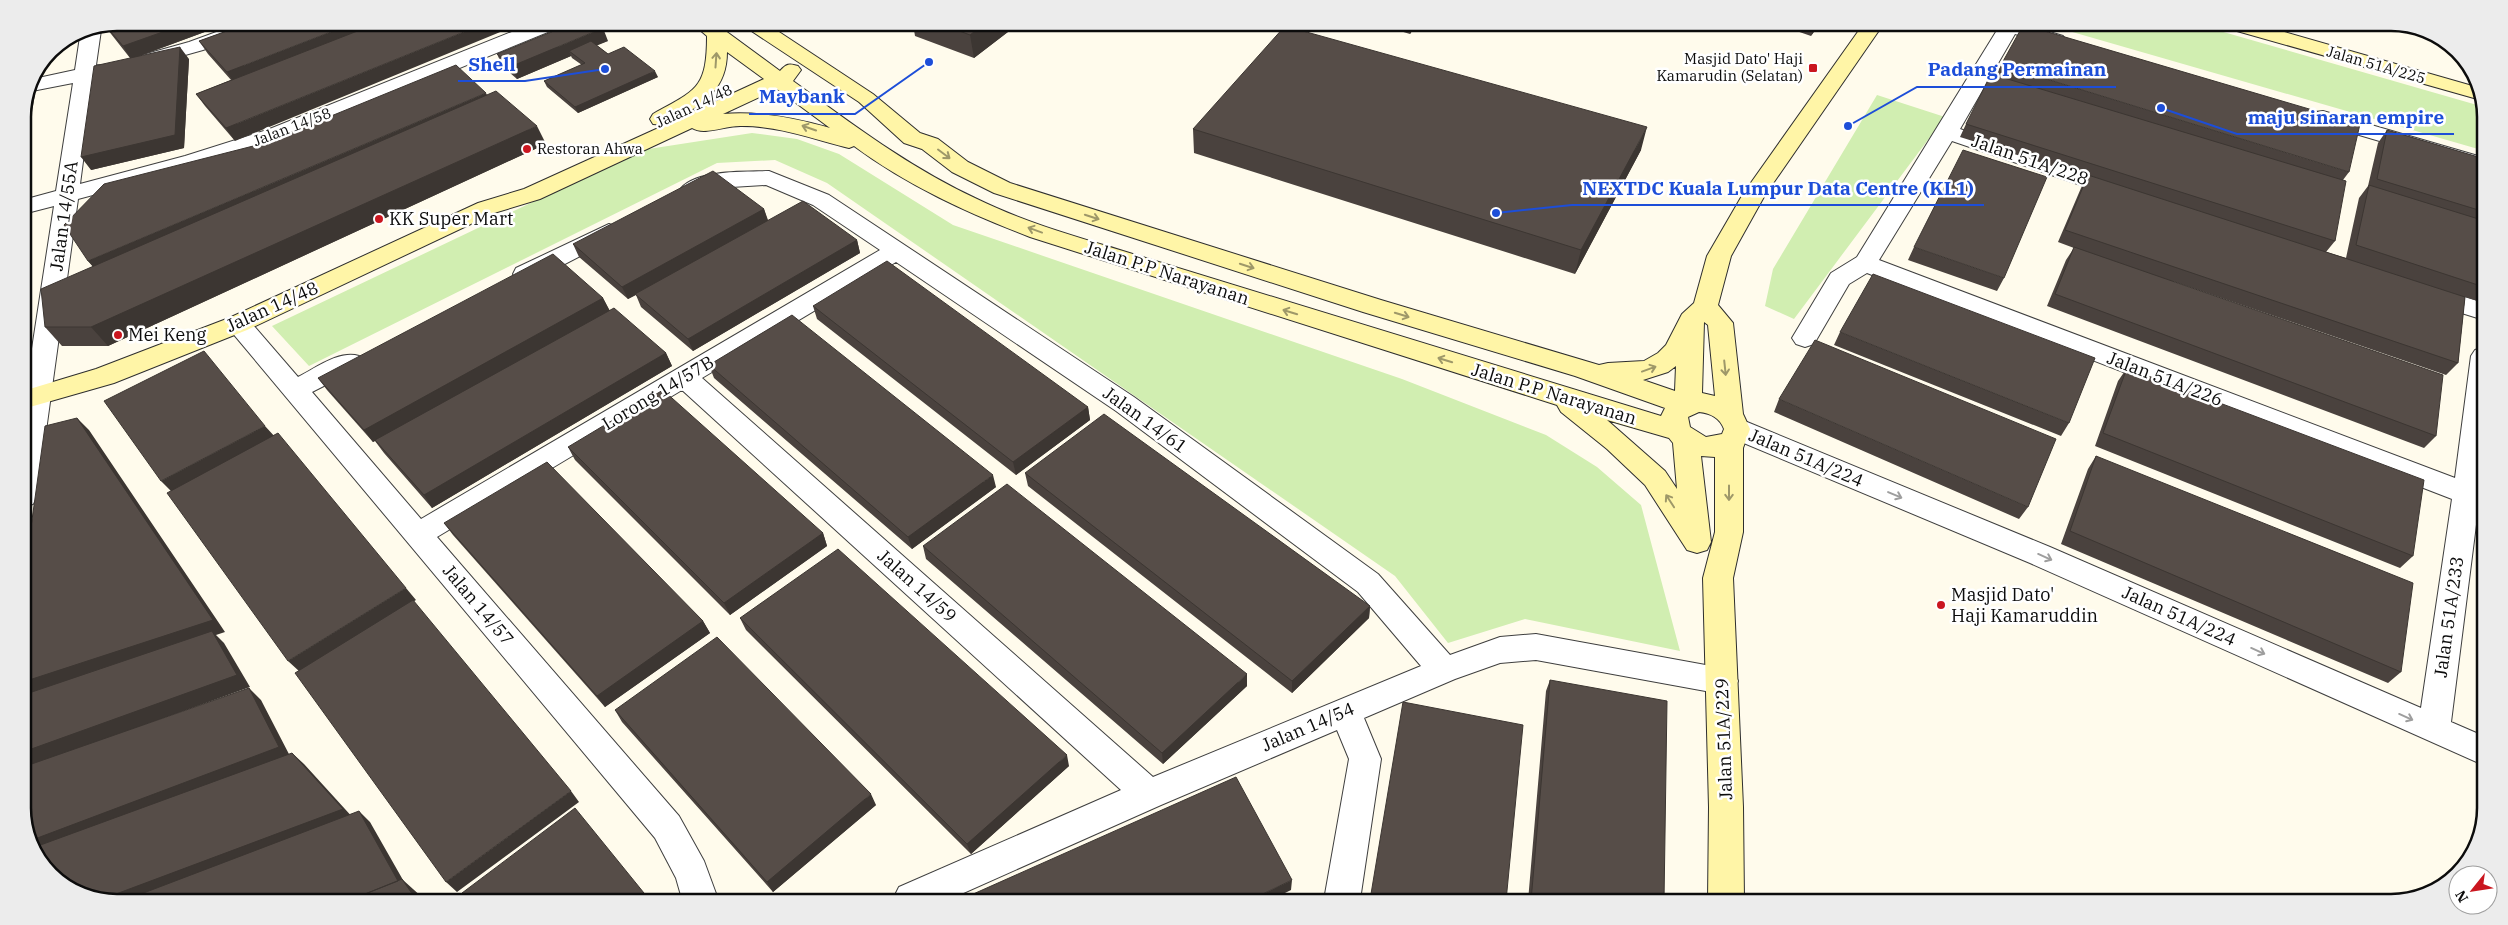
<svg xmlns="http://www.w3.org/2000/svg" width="2508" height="925" font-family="'IBM Plex Serif',serif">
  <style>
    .green { fill: #d1eeb1 }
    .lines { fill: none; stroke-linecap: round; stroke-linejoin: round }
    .street-casing { stroke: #3f3f3f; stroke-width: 2 }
    .secondary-casing { stroke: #2e2e2e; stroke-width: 2 }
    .street { fill: #fff; fill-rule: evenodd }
    .secondary { fill: #fff5a7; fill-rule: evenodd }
    .wall { fill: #4a423e }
    .shaded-wall { fill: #3c3632 }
    .building { fill: #564d48; stroke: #3c3632 }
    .oneway { stroke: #9e9869 }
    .oneway2 { stroke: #9e9e9e }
    .poi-dot { fill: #ca161f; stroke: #fff; stroke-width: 2 }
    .labels { text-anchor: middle; stroke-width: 5; stroke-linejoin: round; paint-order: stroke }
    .far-poi-label { font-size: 15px; fill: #0c0c0c; stroke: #fff; text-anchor: end }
    .far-street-label { font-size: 15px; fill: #0c0c0c; stroke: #fff }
    .street-label { font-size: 18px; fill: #0c0c0c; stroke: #fff }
    .poi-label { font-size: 18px; fill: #0c0c0c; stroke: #fff; text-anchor: start }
    .rim { fill: none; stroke: #0c0c0c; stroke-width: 2.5 }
    .leader { fill: none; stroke: #1d4ed8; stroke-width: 2 }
    .callout-dot { fill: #1d4ed8; stroke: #fff; stroke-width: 2 }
    .callout-label { font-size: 19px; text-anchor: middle; font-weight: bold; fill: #1d4ed8; stroke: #fff; stroke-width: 5; stroke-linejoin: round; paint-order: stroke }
  </style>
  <rect width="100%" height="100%" fill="#fffbec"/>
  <path class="green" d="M 2055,27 L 2206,27 L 2484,107 L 2485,151 Z
    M 1877,95 L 1945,117 L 1794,319 L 1765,306 L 1773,269 Z
    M 752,133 L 797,139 L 839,154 L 953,225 L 1402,379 L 1546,435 L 1597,467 L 1641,505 L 1680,651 L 1525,619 L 1448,643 L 1395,576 L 827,183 L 775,160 L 717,163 L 309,366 L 272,326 L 642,150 Z"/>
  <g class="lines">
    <defs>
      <path id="street" d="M 241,23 L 269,23 L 266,27 L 203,50 L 153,64 L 146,66 L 139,64 L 136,60 L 139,56 L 189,42 Z
        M 534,23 L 563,23 L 560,27 L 283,140 L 201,166 L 78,199 L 37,496 L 33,504 L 23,507 L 23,407 L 54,206 L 23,214 L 23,200 L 56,191 L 73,83 L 32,91 L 38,78 L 75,70 L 81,30 L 98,26 L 101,30 L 96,65 L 109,66 L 112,70 L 109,74 L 94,78 L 80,184 L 185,156 L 267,130 Z
        M 1999,27 L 2033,27 L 2063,36 L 2066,40 L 2063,44 L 2056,46 L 2015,34 L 1960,129 L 2129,186 L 2132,191 L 2129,196 L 2121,198 L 2113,196 L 1952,141 L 1879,260 L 2455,478 L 2471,356 L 2475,350 L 2484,347 L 2483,511 L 2478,509 L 2451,722 L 2481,735 L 2481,764 L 2030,563 L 1727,436 L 1724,429 L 1727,422 L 1737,419 L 1747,422 L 2050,547 L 2421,708 L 2452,499 L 1867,273 L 1849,284 L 1814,344 L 1805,347 L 1796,344 L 1792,338 L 1831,273 L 1857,257 Z
        M 2323,111 L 2485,158 L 2485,172 L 2315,122 L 2312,117 L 2315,112 Z
        M 769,171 L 829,195 L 1134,397 L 1378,574 L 1450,655 L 1500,637 L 1536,634 L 1722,668 L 1733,671 L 1738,681 L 1733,691 L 1722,694 L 1536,660 L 1500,663 L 1455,679 L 1364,718 L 1381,759 L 1360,900 L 1324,900 L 1349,759 L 1337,730 L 1161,805 L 950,899 L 893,899 L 899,887 L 1121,790 L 682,390 L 437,537 L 679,816 L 704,861 L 718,899 L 682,899 L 676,878 L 655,838 L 225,324 L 229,318 L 238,315 L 247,318 L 298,377 C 316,368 339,350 359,356 L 363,362 L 359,368 L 312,392 L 421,519 L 880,250 L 813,205 L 766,185 L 715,188 L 690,198 L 682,196 L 679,191 C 693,169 745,172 769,171 ZM 896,262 L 1116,411 L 1358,592 L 1421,666 L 1153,777 L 702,378 Z
        M 609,224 L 617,227 L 621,232 L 617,237 L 534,280 L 525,282 L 516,280 L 513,274 L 516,268 Z
        M 2429,286 L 2484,303 L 2484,320 L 2420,300 L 2417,294 L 2420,288 Z"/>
      <path id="secondary" d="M 693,24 L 716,24 L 780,71 C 786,64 789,63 798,66 L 801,70 L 793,81 C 852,124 910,168 977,199 C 1024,222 1074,236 1123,251 L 1661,416 L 1665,408 L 1575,376 L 1363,312 L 994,193 L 952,172 L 922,149 L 904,143 L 859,102 L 747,28 L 744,24 L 767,24 L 873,94 L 920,133 L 938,139 L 968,162 L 1010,183 L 1381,300 L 1599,365 L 1608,363 L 1644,361 L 1658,353 L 1666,345 L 1682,314 L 1694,303 L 1707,256 L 1743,194 L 1862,26 L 1882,26 L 1765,195 L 1731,256 L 1718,305 L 1733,323 L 1743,414 L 1750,429 L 1743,448 L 1743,532 L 1733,578 L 1743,807 L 1744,901 L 1708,901 L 1709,807 L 1703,578 L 1715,532 L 1715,457 L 1701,456 L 1711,542 L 1707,550 L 1697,553 L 1687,550 L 1645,485 L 1607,449 L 1561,412 L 1557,405 L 1030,237 C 968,213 908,186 854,146 L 849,148 C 813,139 780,126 742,126 C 727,125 704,136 692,128 L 540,199 L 494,213 L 247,330 L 114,383 L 23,409 L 23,391 L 96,369 L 229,318 L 478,203 L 524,189 L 665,125 L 653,124 L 650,119 L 653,114 C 696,90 707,89 707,36 ZM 727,52 L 764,79 L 675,120 C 704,103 727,89 727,52 ZM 777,89 L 830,128 C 795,118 760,111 723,114 ZM 1704,322 L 1708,325 L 1715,396 L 1702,393 ZM 1676,366 L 1675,391 L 1643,380 L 1668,372 ZM 1699,412 C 1710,413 1720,418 1724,429 L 1722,434 L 1706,437 L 1690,427 L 1688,417 ZM 1607,420 L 1669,438 L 1673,443 L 1677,489 L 1665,471 Z
        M 2234,27 L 2267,27 L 2476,87 L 2481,100 L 2237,31 Z"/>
    </defs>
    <use href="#street" class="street-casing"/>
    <use href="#secondary" class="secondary-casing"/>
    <use href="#street" class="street"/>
    <use href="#secondary" class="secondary"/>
  </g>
  <path class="wall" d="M 118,22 L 229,23 L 140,56 L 189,59 L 184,148 L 91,170 L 130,58 L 104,25 Z
    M 249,23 L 235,141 L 205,106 L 196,94 L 231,80 L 208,54 L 199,41 Z
    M 913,24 L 1017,25 L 974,58 L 915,36 Z
    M 1380,25 L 1416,25 L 1410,34 Z
    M 1782,26 L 1818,26 L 1811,36 Z
    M 608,41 L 596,45 L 608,54 L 658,77 L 578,113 L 547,87 L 544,81 L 582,65 L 572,58 L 571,56 L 517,79 L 503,67 L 497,54 Z
    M 2001,65 L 2349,172 L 2343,180 L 2335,241 L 2326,252 L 2346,258 L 2359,198 L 2368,186 L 2378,143 L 2387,130 L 2485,159 L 2484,303 L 2465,297 L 2458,363 L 2446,375 L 2172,281 L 2436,436 L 2424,448 L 2047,306 L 2066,260 L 2074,248 L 2058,242 L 2081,188 L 2087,177 L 1960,137 L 1966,124 L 1995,76 Z
    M 487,95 L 546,144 L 108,346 L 62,346 L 45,327 L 93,266 L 88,261 Z
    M 2482,115 L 2485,115 L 2485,134 L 2476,131 L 2477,121 Z
    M 1193,129 L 1641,150 L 1575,274 L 1194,153 Z
    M 764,209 L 768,220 L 857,240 L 860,253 L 693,351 L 641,307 L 636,295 L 628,299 L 579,257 L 573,244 Z
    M 1914,247 L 2004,278 L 1997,291 L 1908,260 Z
    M 603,298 L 609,310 L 666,353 L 672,366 L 432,508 L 384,453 L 375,441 L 373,442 L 327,390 L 318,378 Z
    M 813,306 L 1088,407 L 1090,420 L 1016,475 L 817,319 Z
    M 1840,332 L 2069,423 L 2061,436 L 1834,345 Z
    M 709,365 L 996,487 L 912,549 L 714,378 Z
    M 2127,368 L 2413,556 L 2400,568 L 2095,446 L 2118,381 Z
    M 1779,399 L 2028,507 L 2019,519 L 1774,412 Z
    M 568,447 L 823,533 L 827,546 L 730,615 L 575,460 Z
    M 2096,456 L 2401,672 L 2388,683 L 2061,544 L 2088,469 Z
    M 1025,473 L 1370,606 L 1369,618 L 1292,693 L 1028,486 Z
    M 444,523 L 703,621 L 710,633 L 605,707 L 453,535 Z
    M 923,546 L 1247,686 L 1163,764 L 926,559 Z
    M 740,618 L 1069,766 L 971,854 L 746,630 Z
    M 1550,680 L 1664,901 L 1528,901 L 1546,691 Z
    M 615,710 L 876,805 L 773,892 L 622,722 Z"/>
  <path class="shaded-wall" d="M 188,23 L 229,23 L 131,59 L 123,46 Z
    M 354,23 L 392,23 L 235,84 L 227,72 Z
    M 486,23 L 522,23 L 235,141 L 226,128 Z
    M 984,24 L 1017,25 L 974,58 L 970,35 Z
    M 1410,25 L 1416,25 L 1410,34 Z
    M 1815,26 L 1818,26 L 1811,36 Z
    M 603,28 L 608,41 L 574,55 L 569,51 L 571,56 L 517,79 L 512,66 Z
    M 180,47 L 189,59 L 184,148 L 91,170 L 81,157 Z
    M 46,60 L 44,71 L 41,72 Z
    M 655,71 L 658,77 L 578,113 L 575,107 Z
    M 32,91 L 35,94 L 28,136 L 23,137 L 23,112 Z
    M 486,93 L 492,105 L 99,274 L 88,261 Z
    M 537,126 L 546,144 L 108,346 L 91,327 Z
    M 1647,127 L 1641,150 L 1575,274 L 1581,250 Z
    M 23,144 L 27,149 L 23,176 Z
    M 23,207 L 31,217 L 24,266 L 23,266 Z
    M 764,209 L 768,222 L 628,299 L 622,287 Z
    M 857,240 L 860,253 L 693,351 L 688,339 Z
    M 603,298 L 610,311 L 373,442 L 364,430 Z
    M 666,353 L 672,366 L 432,508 L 424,495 Z
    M 1088,407 L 1090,420 L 1016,475 L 1013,462 Z
    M 77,418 L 89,430 L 225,632 L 216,635 L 224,643 L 250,687 L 23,769 L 23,682 Z
    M 265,426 L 276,438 L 173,493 L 161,481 Z
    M 993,475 L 996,487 L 912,549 L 908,537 Z
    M 823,533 L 827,546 L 730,615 L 724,603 Z
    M 406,588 L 416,600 L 300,672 L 288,661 Z
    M 1370,606 L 1369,618 L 1292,693 L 1292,681 Z
    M 703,621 L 710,633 L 605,707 L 597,696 Z
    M 1247,674 L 1247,686 L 1163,764 L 1162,753 Z
    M 249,688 L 261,700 L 291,758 L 38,854 L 32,840 Z
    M 292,753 L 304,764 L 355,820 L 150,898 L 108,897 Z
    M 1067,755 L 1069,766 L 971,854 L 967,844 Z
    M 571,791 L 579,802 L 457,892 L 446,882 Z
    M 871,794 L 876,805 L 773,892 L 767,882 Z
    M 359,811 L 370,822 L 403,880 L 423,898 L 393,898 Z
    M 1292,880 L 1291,890 L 1271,900 L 1250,900 Z
    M 644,893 L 649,899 L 637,899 Z"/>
  <path class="building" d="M 118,22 L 188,23 L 123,46 L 105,25 Z
    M 249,23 L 354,23 L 227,72 L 199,41 Z
    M 378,23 L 486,23 L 226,128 L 196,94 Z
    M 571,24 L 597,24 L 603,28 L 512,66 L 497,54 Z
    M 941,24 L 984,24 L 970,35 Z
    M 1285,26 L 1647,127 L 1581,250 L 1193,129 Z
    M 2022,27 L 2031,27 L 2360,124 L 2349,172 L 2001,65 Z
    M 591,41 L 608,54 L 624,47 L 655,71 L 575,107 L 544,81 L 585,63 L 569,51 Z
    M 180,47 L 175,135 L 81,157 L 94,66 Z
    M 456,65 L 486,93 L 88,261 L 64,225 L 104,184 L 265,143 Z
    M 1991,74 L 2346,181 L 2335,241 L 1966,124 Z
    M 496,91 L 537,126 L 91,327 L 45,327 L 41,289 Z
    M 2482,115 L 2485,115 L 2485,126 L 2481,125 Z
    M 2387,130 L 2485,159 L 2485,212 L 2377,179 Z
    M 1963,150 L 2047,177 L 2004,278 L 1914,247 Z
    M 713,171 L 764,209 L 622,287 L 573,244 Z
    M 2088,175 L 2465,297 L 2458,363 L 2065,230 Z
    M 2369,185 L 2485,221 L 2484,287 L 2356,245 Z
    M 803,201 L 857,240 L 688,339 L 635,294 Z
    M 2074,247 L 2443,375 L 2436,436 L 2055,294 Z
    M 553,254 L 603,298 L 364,430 L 318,378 Z
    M 887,261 L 1088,407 L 1013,462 L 813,306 Z
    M 1873,274 L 2095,358 L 2069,423 L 1840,332 Z
    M 614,308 L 666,353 L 424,495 L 375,440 Z
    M 792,315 L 993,475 L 908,537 L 709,365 Z
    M 1815,340 L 2056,439 L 2028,507 L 1779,399 Z
    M 204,351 L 265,426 L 161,481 L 104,401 Z
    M 2127,368 L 2424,480 L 2413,556 L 2103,433 Z
    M 663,390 L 823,533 L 724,603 L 568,447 Z
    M 1104,414 L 1370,606 L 1292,681 L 1025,473 Z
    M 77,418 L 213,620 L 23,682 L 23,585 L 45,426 Z
    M 278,433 L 406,588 L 288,661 L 167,493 Z
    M 2096,456 L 2413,583 L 2401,672 L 2070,531 Z
    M 547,462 L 703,621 L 597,696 L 444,523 Z
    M 1007,484 L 1247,674 L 1162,753 L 923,546 Z
    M 838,549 L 1067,755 L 967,844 L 740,618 Z
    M 413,600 L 571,791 L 446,882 L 295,673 Z
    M 212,631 L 237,675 L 23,752 L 23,695 Z
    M 717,637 L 871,794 L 767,882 L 615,710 Z
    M 1550,680 L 1667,701 L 1664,901 L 1531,901 Z
    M 249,688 L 279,747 L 32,840 L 23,814 L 23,767 Z
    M 1403,702 L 1523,725 L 1506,901 L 1370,900 Z
    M 292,753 L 343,809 L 108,897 L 87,897 L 42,865 L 35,847 Z
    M 1236,777 L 1292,880 L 1250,900 L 962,899 Z
    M 575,808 L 644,893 L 637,899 L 466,898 L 462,893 Z
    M 359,811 L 398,881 L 355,898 L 133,897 Z
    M 402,879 L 415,898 L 355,898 Z"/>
  <defs><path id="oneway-shaft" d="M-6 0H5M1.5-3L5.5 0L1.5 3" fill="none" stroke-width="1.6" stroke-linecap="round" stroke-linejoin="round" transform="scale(1.25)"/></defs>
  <g class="oneway">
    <use href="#oneway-shaft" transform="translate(716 60) rotate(-86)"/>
    <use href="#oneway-shaft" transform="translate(809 128) rotate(-161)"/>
    <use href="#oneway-shaft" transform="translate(944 154) rotate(37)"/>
    <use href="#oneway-shaft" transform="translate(1092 217) rotate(18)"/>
    <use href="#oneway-shaft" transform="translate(1035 230) rotate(-160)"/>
    <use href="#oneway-shaft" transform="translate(1247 266) rotate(18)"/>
    <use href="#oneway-shaft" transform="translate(1290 312) rotate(-163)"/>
    <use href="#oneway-shaft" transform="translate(1402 315) rotate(17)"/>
    <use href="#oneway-shaft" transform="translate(1445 360) rotate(-163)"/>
    <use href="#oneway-shaft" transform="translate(1725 368) rotate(84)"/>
    <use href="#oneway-shaft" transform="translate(1649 369) rotate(-20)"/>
    <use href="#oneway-shaft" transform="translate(1729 493) rotate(90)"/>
    <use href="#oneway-shaft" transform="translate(1670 501) rotate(-123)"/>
  </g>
  <g class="oneway2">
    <use href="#oneway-shaft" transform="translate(1895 495) rotate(23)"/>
    <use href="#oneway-shaft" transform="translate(2045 557) rotate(24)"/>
    <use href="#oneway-shaft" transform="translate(2258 651) rotate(24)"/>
    <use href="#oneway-shaft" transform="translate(2406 717) rotate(24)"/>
  </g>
  <g class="poi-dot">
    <rect x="1808" y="63" width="10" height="10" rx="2.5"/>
    <circle cx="527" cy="149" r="5"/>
    <circle cx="379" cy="219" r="5"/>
    <circle cx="118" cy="335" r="5"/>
    <circle cx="1941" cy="605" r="5"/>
  </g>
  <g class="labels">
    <g class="far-poi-label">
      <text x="1803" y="64">Masjid Dato' Haji<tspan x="1803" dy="17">Kamarudin (Selatan)</tspan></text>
      <text x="537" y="154" text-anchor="start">Restoran Ahwa</text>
    </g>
    <g class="far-street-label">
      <text transform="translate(2376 65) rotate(16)" y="5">Jalan 51A/225</text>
      <text transform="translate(694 106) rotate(-25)" y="5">Jalan 14/48</text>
      <text transform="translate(292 127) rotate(-21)" y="5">Jalan 14/58</text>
    </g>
    <g class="street-label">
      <text transform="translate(2030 160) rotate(19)" y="6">Jalan 51A/228</text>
      <text transform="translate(64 216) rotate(-82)" y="6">Jalan 14/55A</text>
      <text transform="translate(1167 273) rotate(18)" y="6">Jalan P.P Narayanan</text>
      <text transform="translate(272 307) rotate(-24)" y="6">Jalan 14/48</text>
      <text transform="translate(2165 379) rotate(21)" y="6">Jalan 51A/226</text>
      <text transform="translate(658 393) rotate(-31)" y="6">Lorong 14/57B</text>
      <text transform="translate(1554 394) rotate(17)" y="6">Jalan P.P Narayanan</text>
      <text transform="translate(1145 420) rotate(36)" y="6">Jalan 14/61</text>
      <text transform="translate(1806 458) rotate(23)" y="6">Jalan 51A/224</text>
      <text transform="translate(917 586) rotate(42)" y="6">Jalan 14/59</text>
      <text transform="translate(478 605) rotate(50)" y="6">Jalan 14/57</text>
      <text transform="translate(2179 616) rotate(24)" y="6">Jalan 51A/224</text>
      <text transform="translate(2449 617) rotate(-82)" y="6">Jalan 51A/233</text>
      <text transform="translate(1308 727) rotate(-23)" y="6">Jalan 14/54</text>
      <text transform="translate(1724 739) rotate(-92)" y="6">Jalan 51A/229</text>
    </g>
    <g class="poi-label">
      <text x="389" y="225">KK Super Mart</text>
      <text x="128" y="341">Mei Keng</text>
      <text x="1951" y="601">Masjid Dato'<tspan x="1951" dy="21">Haji Kamaruddin</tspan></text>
    </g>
  </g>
  <path d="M0 0H2508V925H0ZM117 31H2391A86 86 0 0 1 2477 117V808A86 86 0 0 1 2391 894H117A86 86 0 0 1 31 808V117A86 86 0 0 1 117 31Z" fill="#ececec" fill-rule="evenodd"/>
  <path class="rim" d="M117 31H2391A86 86 0 0 1 2477 117V808A86 86 0 0 1 2391 894H117A86 86 0 0 1 31 808V117A86 86 0 0 1 117 31Z"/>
  <path class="leader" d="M605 69L525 81H458M1848 126L1917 87H2116M929 62L855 114H749M2161 108L2237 134H2454M1496 213L1572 205H1984"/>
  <g class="callout-dot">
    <circle cx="605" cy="69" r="5"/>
    <circle cx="1848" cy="126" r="5"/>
    <circle cx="929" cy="62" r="5"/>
    <circle cx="2161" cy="108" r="5"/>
    <circle cx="1496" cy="213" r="5"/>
  </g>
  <g class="callout-label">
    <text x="492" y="71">Shell</text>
    <text x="2017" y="76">Padang Permainan</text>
    <text x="802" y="103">Maybank</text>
    <text x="2346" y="124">maju sinaran empire</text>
    <text x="1778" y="195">NEXTDC Kuala Lumpur Data Centre (KL1)</text>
  </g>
  <g transform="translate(2473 890) rotate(240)"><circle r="24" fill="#ffffff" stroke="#9e9e9e"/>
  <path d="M0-4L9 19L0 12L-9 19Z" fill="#ca161f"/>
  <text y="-8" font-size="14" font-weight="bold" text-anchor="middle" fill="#0c0c0c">N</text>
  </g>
</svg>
